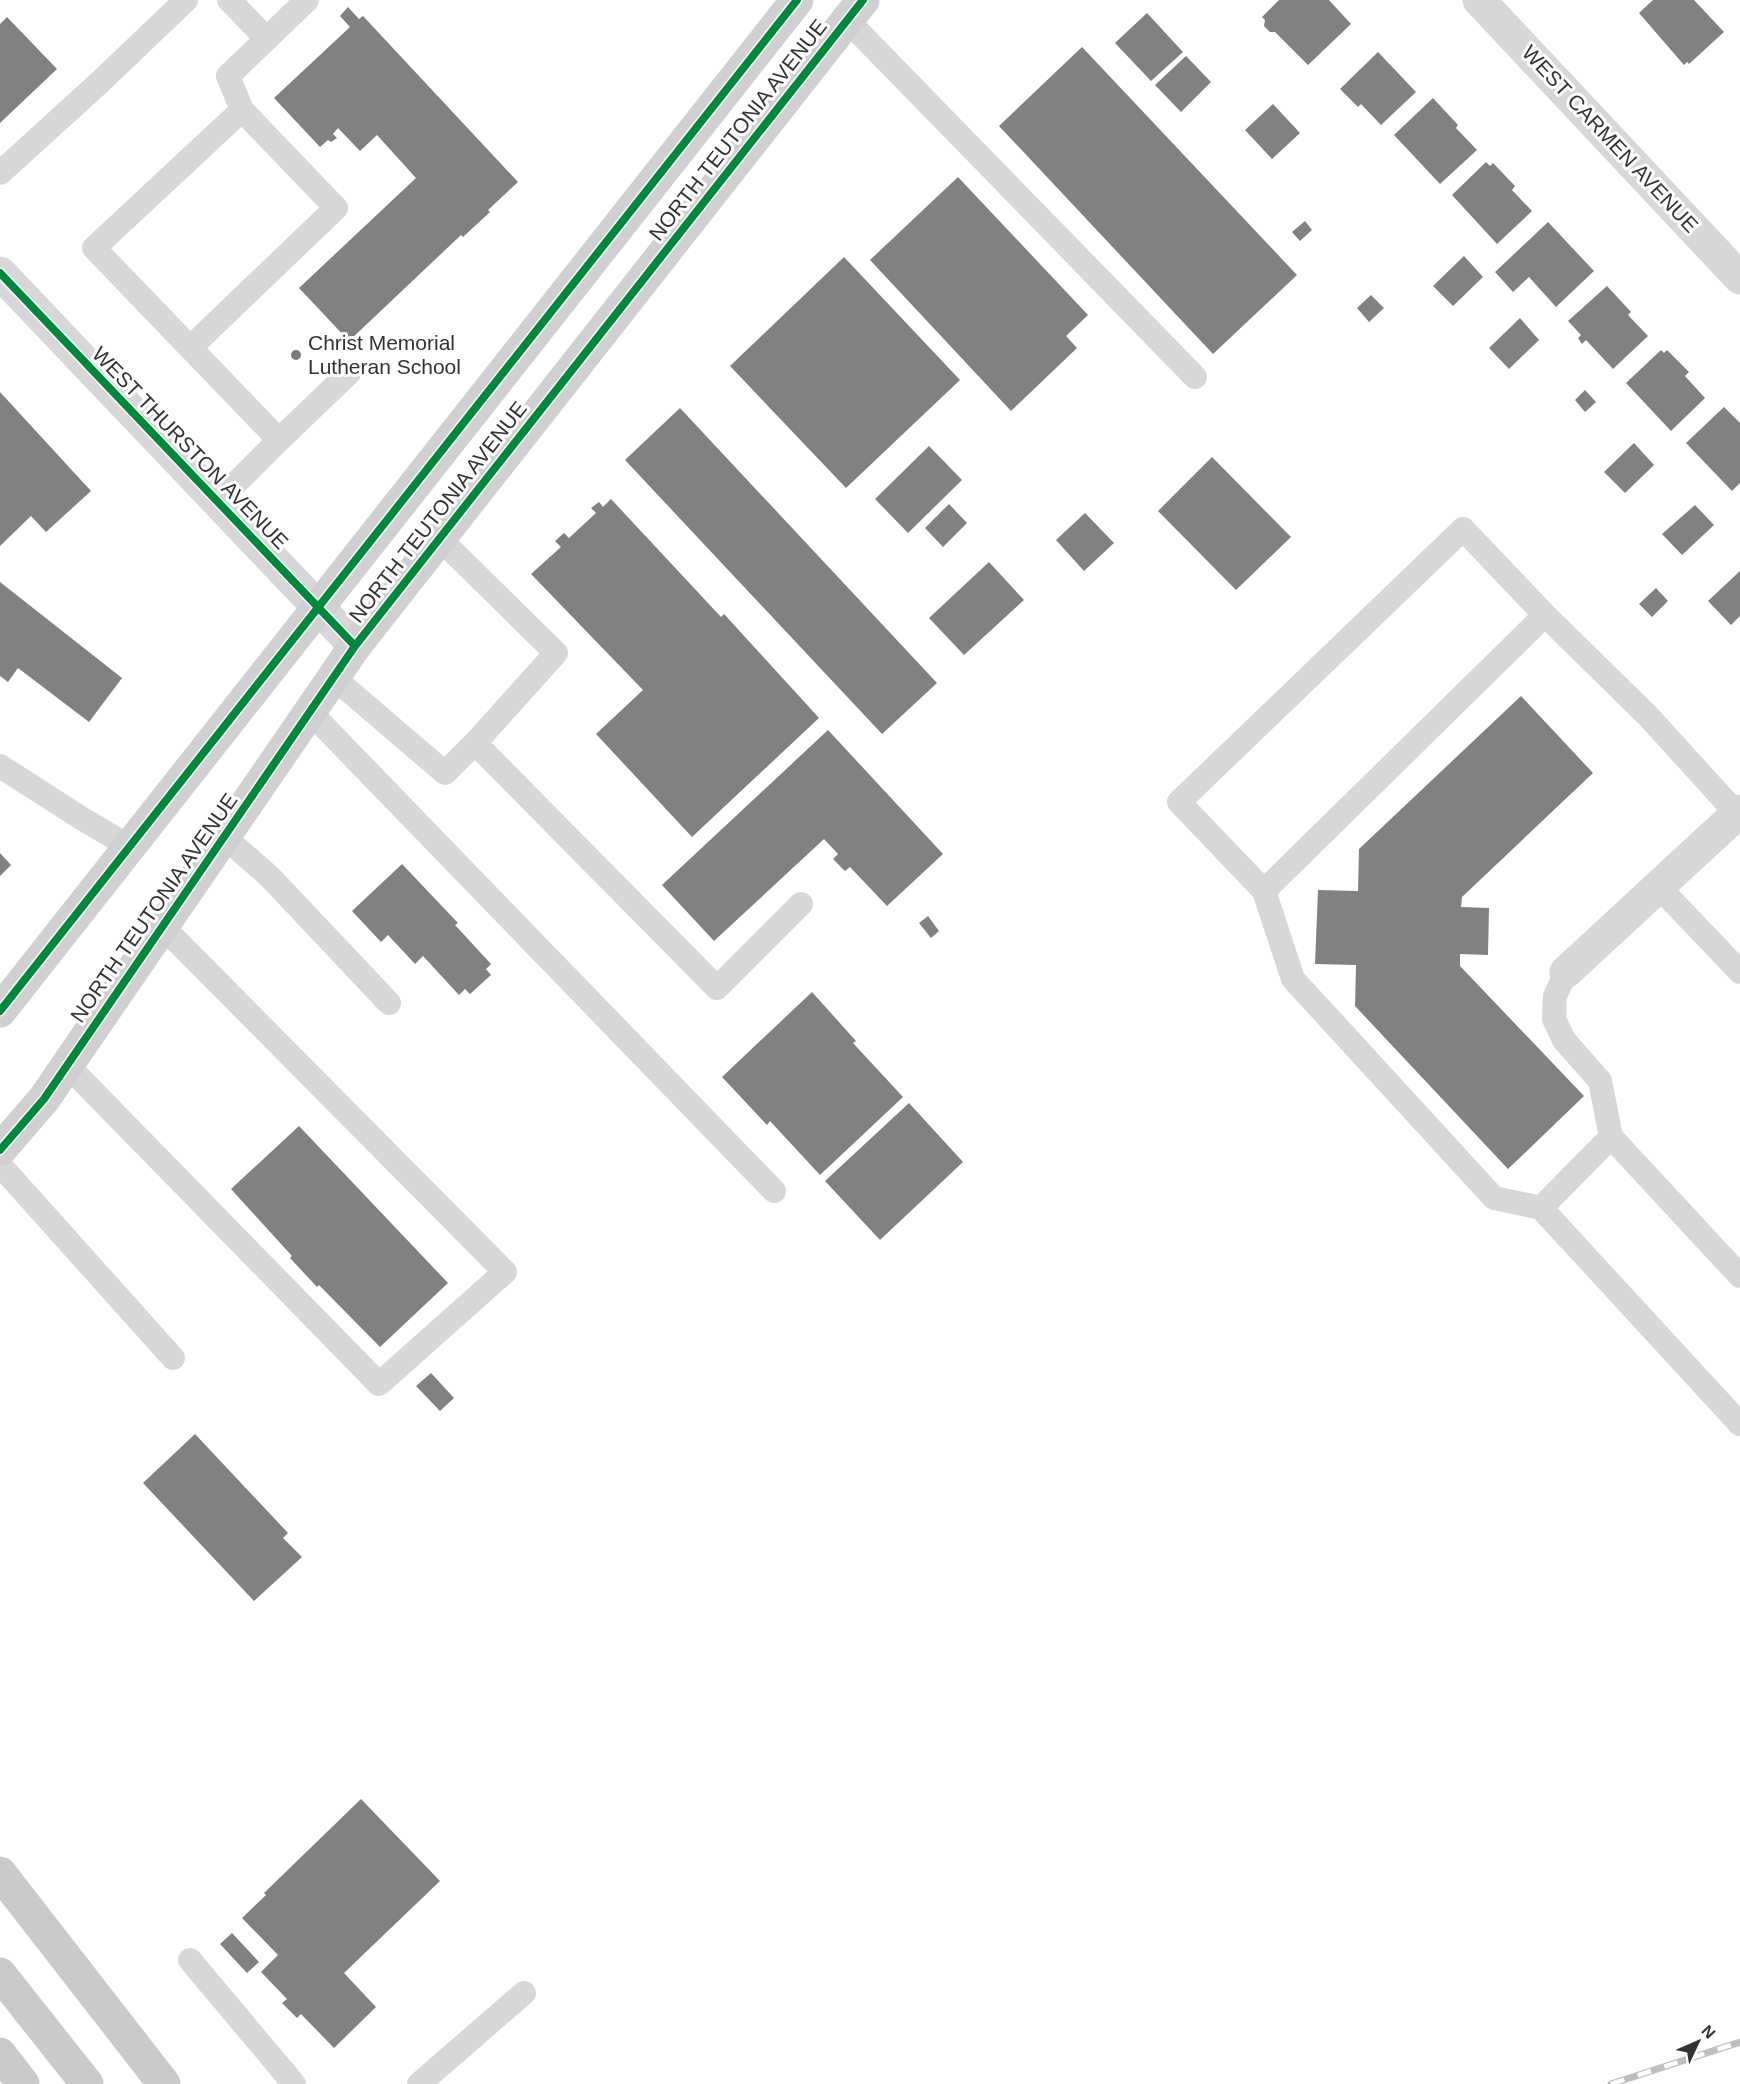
<svg xmlns="http://www.w3.org/2000/svg" width="1740" height="2084" font-family="Helvetica,sans-serif">
  <style>
    .building { fill: #818181 }
    .lines { fill: none; stroke-linecap: round; stroke-linejoin: round }
    .lane { stroke: #d7d7d7; stroke-width: 24 }
    .street { stroke: #d7d7d7; stroke-width: 33 }
    .secondary { stroke: #d0d0d0; stroke-width: 33 }
    .primary { stroke: #cacaca; stroke-width: 33 }
    .rail-casing { stroke: #bebebe; stroke-width: 7 }
    .rail { stroke: #fff; stroke-width: 4.5; stroke-dasharray: 14; stroke-linecap: butt }
    .cycleway-casing { stroke: #fff; stroke-width: 11 }
    .cycleway { stroke: #00873e; stroke-width: 8 }
    .poi-dot { fill: #7a7a7a; stroke: #fff; stroke-width: 2 }
    .labels { text-anchor: middle; stroke-width: 6; stroke-linejoin: round; paint-order: stroke }
    .street-label { font-size: 21px; fill: #333; stroke: #fff }
    .poi-label { font-size: 21px; fill: #333; stroke: #fff; text-anchor: start }
  </style>
  <rect width="100%" height="100%" fill="#fff"/>
  <path class="building" d="M 1279,0 L 1329,0 L 1351,24 L 1308,65 L 1275,32 L 1270,32 L 1264,26 L 1265,20 L 1262,17 Z
    M 1653,0 L 1694,0 L 1724,32 L 1689,64 L 1687,62 L 1684,65 L 1639,13 Z
    M 348,7 L 359,19 L 363,16 L 518,182 L 488,210 L 490,212 L 463,237 L 461,235 L 349,341 L 299,288 L 416,178 L 377,135 L 360,151 L 338,128 L 333,134 L 337,138 L 331,142 L 328,140 L 320,147 L 274,98 L 350,27 L 340,16 Z
    M 1147,13 L 1183,52 L 1151,81 L 1115,43 Z
    M 7,17 L 57,69 L 0,123 L 0,24 Z
    M 1082,47 L 1297,275 L 1213,354 L 999,126 Z
    M 1378,52 L 1416,92 L 1381,125 L 1361,104 L 1358,107 L 1340,89 Z
    M 1186,56 L 1211,82 L 1181,112 L 1155,85 Z
    M 1433,98 L 1458,125 L 1456,128 L 1477,150 L 1440,184 L 1394,135 Z
    M 1273,104 L 1300,133 L 1272,159 L 1245,130 Z
    M 1486,162 L 1490,166 L 1493,163 L 1515,186 L 1512,190 L 1532,211 L 1497,244 L 1452,195 Z
    M 958,177 L 1088,315 L 1066,336 L 1077,348 L 1011,411 L 870,260 Z
    M 1305,221 L 1312,230 L 1300,241 L 1292,232 Z
    M 1548,222 L 1594,271 L 1556,307 L 1529,277 L 1513,292 L 1495,272 Z
    M 1464,256 L 1483,277 L 1453,306 L 1433,286 Z
    M 844,257 L 960,380 L 846,488 L 730,366 Z
    M 1607,286 L 1631,312 L 1628,315 L 1648,336 L 1613,369 L 1586,340 L 1582,344 L 1578,338 L 1581,335 L 1568,321 Z
    M 1371,295 L 1384,308 L 1369,322 L 1357,308 Z
    M 1520,318 L 1539,340 L 1509,369 L 1489,348 Z
    M 1661,350 L 1664,353 L 1667,350 L 1689,372 L 1685,376 L 1705,398 L 1671,431 L 1626,383 Z
    M 1585,390 L 1596,402 L 1585,412 L 1575,400 Z
    M 0,392 L 91,491 L 46,532 L 31,516 L 0,546 Z
    M 1724,407 L 1740,423 L 1740,483 L 1732,491 L 1686,443 Z
    M 680,408 L 937,683 L 882,734 L 625,460 Z
    M 1634,443 L 1654,465 L 1625,493 L 1604,472 Z
    M 929,446 L 962,480 L 908,533 L 875,499 Z
    M 1212,457 L 1291,537 L 1236,590 L 1158,511 Z
    M 611,499 L 721,617 L 724,614 L 819,718 L 692,837 L 596,734 L 643,690 L 531,574 L 561,547 L 555,541 L 564,533 L 569,538 L 596,513 L 591,508 L 599,502 L 603,507 Z
    M 949,504 L 967,523 L 943,547 L 925,528 Z
    M 1695,505 L 1714,525 L 1682,555 L 1662,534 Z
    M 1085,513 L 1114,543 L 1084,571 L 1056,540 Z
    M 989,562 L 1024,600 L 964,655 L 929,618 Z
    M 1740,571 L 1740,616 L 1731,625 L 1708,601 Z
    M 0,582 L 122,678 L 89,722 L 18,668 L 8,682 L 0,676 Z
    M 1656,588 L 1668,601 L 1652,617 L 1639,604 Z
    M 1521,696 L 1593,773 L 1462,897 L 1461,907 L 1489,908 L 1488,955 L 1460,954 L 1460,966 L 1584,1096 L 1508,1169 L 1355,1006 L 1356,965 L 1315,964 L 1318,890 L 1358,891 L 1359,849 Z
    M 828,730 L 943,854 L 887,906 L 850,867 L 845,871 L 833,859 L 838,854 L 824,839 L 714,941 L 662,885 Z
    M 0,853 L 11,865 L 0,876 Z
    M 402,864 L 458,923 L 455,925 L 491,964 L 486,969 L 491,975 L 470,994 L 465,989 L 459,995 L 423,956 L 415,964 L 388,935 L 381,942 L 352,911 Z
    M 928,916 L 939,931 L 931,938 L 919,923 Z
    M 812,992 L 856,1041 L 853,1043 L 903,1097 L 820,1175 L 770,1121 L 767,1125 L 722,1077 Z
    M 909,1103 L 963,1162 L 880,1240 L 825,1181 Z
    M 299,1126 L 448,1283 L 380,1347 L 319,1285 L 317,1287 L 290,1258 L 292,1256 L 231,1189 Z
    M 431,1373 L 454,1398 L 440,1411 L 416,1386 Z
    M 195,1434 L 288,1533 L 283,1538 L 302,1557 L 254,1601 L 143,1483 Z
    M 361,1799 L 440,1881 L 344,1973 L 376,2007 L 334,2048 L 301,2014 L 297,2018 L 282,2003 L 287,1999 L 261,1972 L 278,1955 L 242,1918 L 266,1895 L 264,1893 Z
    M 232,1933 L 259,1962 L 247,1973 L 220,1944 Z"/>
  <g class="lines">
    <path class="lane" d="M 229,0 L 267,39
      M 847,20 L 1195,377
      M 0,173 L 99,83 L 186,0
      M 190,348 L 336,208 L 242,110
      M 279,440 L 349,373
      M 217,502 L 279,440 L 94,248 L 242,110 L 228,76 L 307,0
      M 334,678 L 445,773 L 475,743 L 556,653 L 440,539
      M 310,712 L 774,1191
      M 475,743 L 717,988 L 801,904
      M 0,766 L 81,818 L 130,847
      M 1737,814 L 1649,717 L 1545,615 L 1264,891 L 1293,979 L 1494,1198 L 1541,1208 L 1740,1424
      M 224,837 L 269,876 L 389,1003
      M 1658,886 L 1740,972
      M 1264,891 L 1179,802 L 1463,529 L 1545,615
      M 1566,972 L 1555,996 L 1554,1019 L 1564,1040 L 1600,1081 L 1611,1137
      M 67,1065 L 379,1384 L 505,1272 L 163,927
      M 0,1165 L 173,1358
      M 1541,1208 L 1611,1137 L 1740,1276
      M 190,1960 L 294,2084
      M 419,2084 L 524,1993"/>
    <path class="street" d="M 1479,0 L 1740,278
      M 0,273 L 355,646
      M 1566,972 L 1740,811"/>
    <path class="secondary" d="M 0,1011 L 797,0
      M 0,1150 L 44,1099 L 355,646 L 863,0"/>
    <path class="primary" d="M 0,1873 L 164,2084
      M 0,1974 L 87,2084
      M 0,2054 L 23,2084"/>
    <defs>
      <path id="rail" d="M 1611,2084 L 1740,2042"/>
    </defs>
    <use href="#rail" class="rail-casing"/>
    <use href="#rail" class="rail"/>
    <defs>
      <path id="cycleway" d="M 0,273 L 355,646
        M 0,1011 L 797,0
        M 0,1150 L 44,1099 L 355,646 L 863,0"/>
    </defs>
    <use href="#cycleway" class="cycleway-casing"/>
    <use href="#cycleway" class="cycleway"/>
  </g>
  <circle class="poi-dot" cx="296" cy="355" r="6"/>
  <g class="labels">
    <g class="street-label">
      <text transform="translate(738 130) rotate(-52)" y="7">NORTH TEUTONIA AVENUE</text>
      <text transform="translate(1610 139) rotate(47)" y="7">WEST CARMEN AVENUE</text>
      <text transform="translate(190 448) rotate(46)" y="7">WEST THURSTON AVENUE</text>
      <text transform="translate(438 512) rotate(-52)" y="7">NORTH TEUTONIA AVENUE</text>
      <text transform="translate(154 908) rotate(-55)" y="7">NORTH TEUTONIA AVENUE</text>
    </g>
    <g class="poi-label">
      <text x="308" y="350">Christ Memorial<tspan x="308" dy="24">Lutheran School</tspan></text>
    </g>
  </g>
  <g transform="translate(1698 2042) rotate(46)" stroke="#ffffff" stroke-width="4.5" paint-order="stroke">
  <path d="M0-4.5L10 22L0 15L-10 22Z" fill="#333333"/>
  <text y="-9" font-size="16" font-weight="bold" text-anchor="middle" fill="#333333">N</text>
  </g>
</svg>
